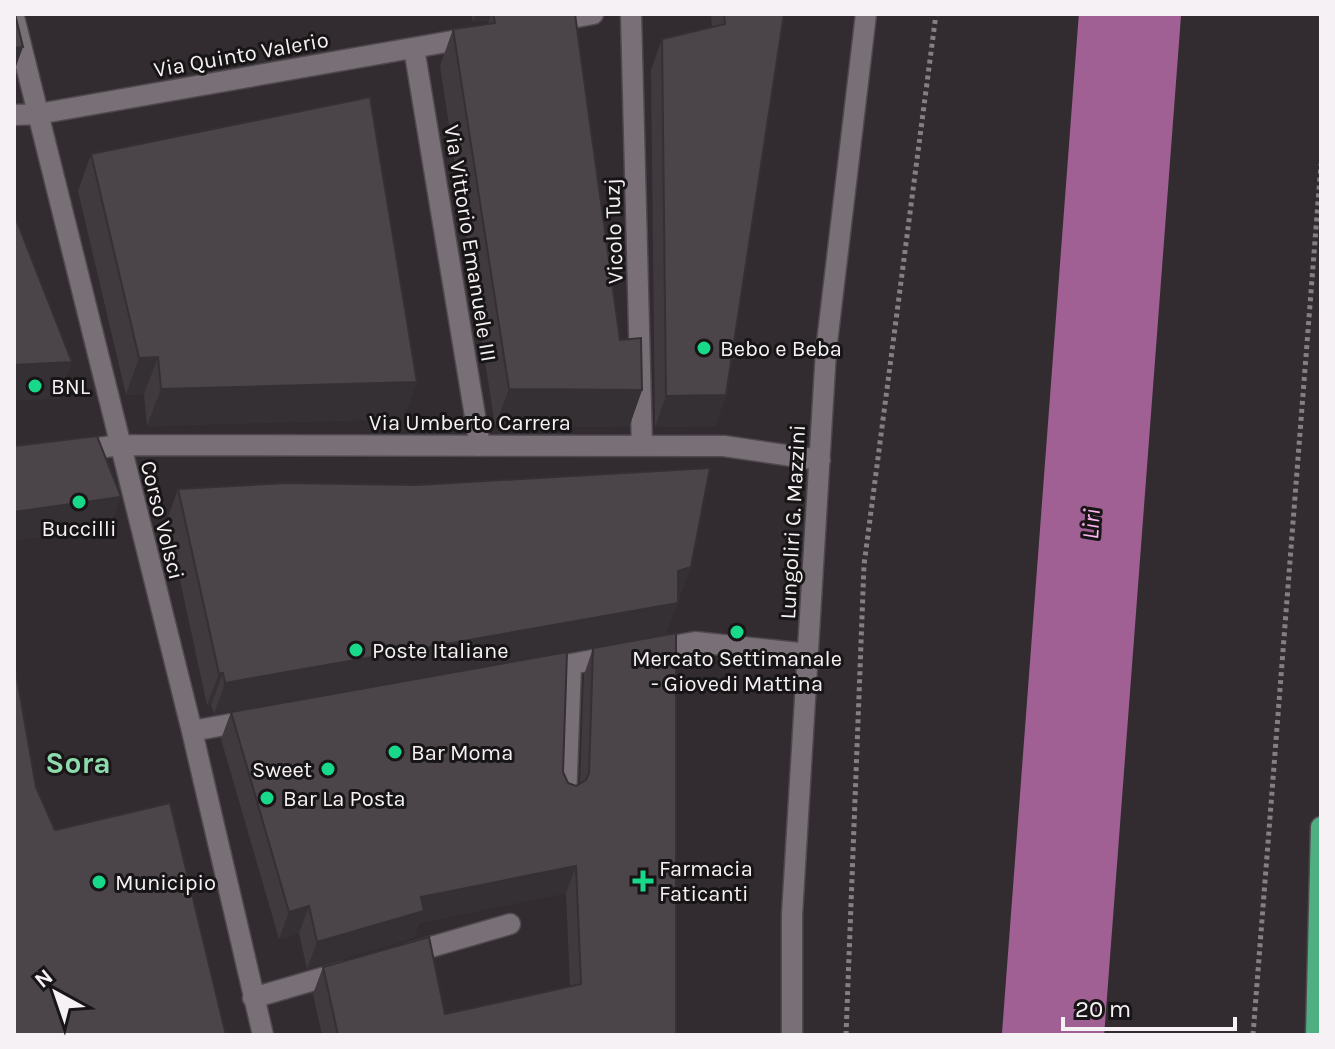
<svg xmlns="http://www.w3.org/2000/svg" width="1335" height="1049" font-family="Karla,sans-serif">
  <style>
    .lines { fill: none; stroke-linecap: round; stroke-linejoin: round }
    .river { stroke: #a06094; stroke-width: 102 }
    .minor-casing { stroke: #4f494e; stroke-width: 23 }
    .major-casing { stroke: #4f494e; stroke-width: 23 }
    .path { stroke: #847f83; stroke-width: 5; stroke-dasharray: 4 4; stroke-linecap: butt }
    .minor { stroke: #787076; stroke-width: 20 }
    .major { stroke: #50ae83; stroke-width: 20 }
    .wall { fill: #403a3f }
    .shaded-wall { fill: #343033 }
    .building { fill: #4b4449; stroke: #343033; stroke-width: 2 }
    .poi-dot { fill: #17d989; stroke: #181517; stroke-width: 3 }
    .labels { text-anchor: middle; stroke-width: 6; stroke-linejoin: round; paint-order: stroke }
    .street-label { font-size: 22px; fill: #f6f1f4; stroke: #181517 }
    .poi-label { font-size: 22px; fill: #f6f1f4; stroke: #181517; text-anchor: start }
    .water-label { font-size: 24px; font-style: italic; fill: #feb6ee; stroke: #181517 }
    .district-label { font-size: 30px; font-weight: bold; fill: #8edbae; stroke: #181517 }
  </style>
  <rect width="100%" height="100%" fill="#322c31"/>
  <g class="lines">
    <path class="river" d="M 1053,1035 L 1130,14"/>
    <defs>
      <path id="minor" d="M 631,14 L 642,446
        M 14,17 L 192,731 L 263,1035
        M 550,22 L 593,14
        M 414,48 L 480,446
        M 14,115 L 38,114 L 475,37
        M 77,451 L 120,445 L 724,446 L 820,460
        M 650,650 L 695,642 L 808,654
        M 539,670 L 614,656
        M 192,731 L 252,720
        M 566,800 L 571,664
        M 407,954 L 510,924
        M 253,998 L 342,972
        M 792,1035 L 792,915 L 826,351 L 866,14"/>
      <path id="major" d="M 1316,1035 L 1321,827"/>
    </defs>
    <use href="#minor" class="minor-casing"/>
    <use href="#major" class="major-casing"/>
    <path class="path" d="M 846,1035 L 864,565 L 936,14
      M 1253,1035 L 1321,164"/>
    <use href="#minor" class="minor"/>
    <use href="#major" class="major"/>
  </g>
  <path class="wall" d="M 471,14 L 575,14 L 620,340 L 642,390 L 629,427 L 495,426 L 440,66 L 453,29 L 487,24 L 489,20 L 473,22 Z
    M 711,14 L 784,14 L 726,395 L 715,426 L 655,427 L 651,70 L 662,39 L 712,27 Z
    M 91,154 L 404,419 L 147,426 L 144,394 L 126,395 L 78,191 Z
    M 178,489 L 691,567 L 679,598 L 678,598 L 666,634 L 214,714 L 211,705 L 207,705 L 167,520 Z
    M 593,648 L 676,1035 L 322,1035 L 313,994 L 323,967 L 445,1014 L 570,986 L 566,893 L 419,923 L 414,938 L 307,969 L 299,933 L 279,939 L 221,739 L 231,712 L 563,772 L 568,783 L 576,786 L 580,784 L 584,675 Z"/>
  <path class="shaded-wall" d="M 476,14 L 491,14 L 489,20 L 473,22 Z
    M 23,47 L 14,72 L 14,48 Z
    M 158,357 L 144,394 L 126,395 L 139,358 Z
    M 72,362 L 59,399 L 14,401 L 14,365 Z
    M 417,382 L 404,419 L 147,426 L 161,389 Z
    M 509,389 L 642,390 L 629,427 L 495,426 Z
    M 726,395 L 715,426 L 655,427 L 666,396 Z
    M 121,497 L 110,528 L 14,541 L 14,512 Z
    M 691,567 L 679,598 L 666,602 L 678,571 Z
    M 678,603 L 666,634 L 214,714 L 225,683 Z
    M 223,673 L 211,705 L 207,705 L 219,674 Z
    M 576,866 L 566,893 L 419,923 L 414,938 L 307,969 L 317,942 L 421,897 Z
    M 309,906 L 299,933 L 279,939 L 289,912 Z"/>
  <path class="building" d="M 14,14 L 15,14 L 23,47 L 14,48 Z
    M 493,14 L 575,14 L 620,340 L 641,338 L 642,390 L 509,389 L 453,29 L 495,23 Z
    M 724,14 L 784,14 L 726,395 L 666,396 L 662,39 L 725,24 Z
    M 370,97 L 417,382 L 161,389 L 158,357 L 139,358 L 91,154 Z
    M 14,214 L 72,362 L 14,365 Z
    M 97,436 L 121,497 L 14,512 L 14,446 Z
    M 710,468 L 691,567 L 678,571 L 678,603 L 225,683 L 223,673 L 219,674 L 178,489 L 286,483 L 417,485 Z
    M 676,633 L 676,1035 L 338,1035 L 323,967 L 429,937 L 445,1014 L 581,984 L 576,866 L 421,897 L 424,911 L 317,942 L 309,906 L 289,912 L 231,712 L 567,652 L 563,772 L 568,783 L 576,786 L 586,780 L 589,773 L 593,648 Z
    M 14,661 L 36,787 L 55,830 L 170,803 L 226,1035 L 14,1035 Z"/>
  <g class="poi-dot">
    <circle cx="704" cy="348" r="8"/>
    <circle cx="35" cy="386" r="8"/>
    <circle cx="79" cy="502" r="8"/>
    <circle cx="737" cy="632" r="8"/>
    <circle cx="356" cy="650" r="8"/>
    <circle cx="395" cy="752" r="8"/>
    <circle cx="328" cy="769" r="8"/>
    <circle cx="267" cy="798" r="8"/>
    <path d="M639 869h8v8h8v8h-8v8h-8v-8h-8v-8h8z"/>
    <circle cx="99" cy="882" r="8"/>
  </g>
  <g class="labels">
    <g class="street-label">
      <text transform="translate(241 54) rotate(-10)" y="8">Via Quinto Valerio</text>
      <text transform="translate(613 231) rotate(-92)" y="8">Vicolo Tuzj</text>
      <text transform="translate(471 243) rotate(81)" y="8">Via Vittorio Emanuele III</text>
      <text x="470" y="430">Via Umberto Carrera</text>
      <text transform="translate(163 520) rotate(76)" y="8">Corso Volsci</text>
      <text transform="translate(792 522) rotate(-87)" y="8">Lungoliri G. Mazzini</text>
    </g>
    <g class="poi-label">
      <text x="720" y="356">Bebo e Beba</text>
      <text x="51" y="394">BNL</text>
      <text x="79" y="536" text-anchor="middle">Buccilli</text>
      <text x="372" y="658">Poste Italiane</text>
      <text x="737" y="666" text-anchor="middle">Mercato Settimanale<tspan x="737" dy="25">- Giovedi Mattina</tspan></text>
      <text x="411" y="760">Bar Moma</text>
      <text x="312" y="777" text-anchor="end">Sweet</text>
      <text x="283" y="806">Bar La Posta</text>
      <text x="659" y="876">Farmacia<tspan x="659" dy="25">Faticanti</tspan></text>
      <text x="115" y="890">Municipio</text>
    </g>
    <g class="water-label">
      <text transform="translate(1091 524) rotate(-86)" y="8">Liri</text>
    </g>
    <g class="district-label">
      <text x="78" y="773">Sora</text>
    </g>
  </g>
  <rect width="1335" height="1049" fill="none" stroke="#f6f1f4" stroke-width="32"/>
  <g transform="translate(56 993) rotate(320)" stroke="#181517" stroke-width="6" paint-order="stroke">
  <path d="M0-6L14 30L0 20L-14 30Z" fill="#f6f1f4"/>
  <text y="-12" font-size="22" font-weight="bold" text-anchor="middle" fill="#f6f1f4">N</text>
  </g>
  <path d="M1063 1017v12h172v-12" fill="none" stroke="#f6f1f4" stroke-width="4"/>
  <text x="1075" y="1017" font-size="24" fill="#f6f1f4" stroke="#181517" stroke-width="6" paint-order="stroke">20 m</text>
</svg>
